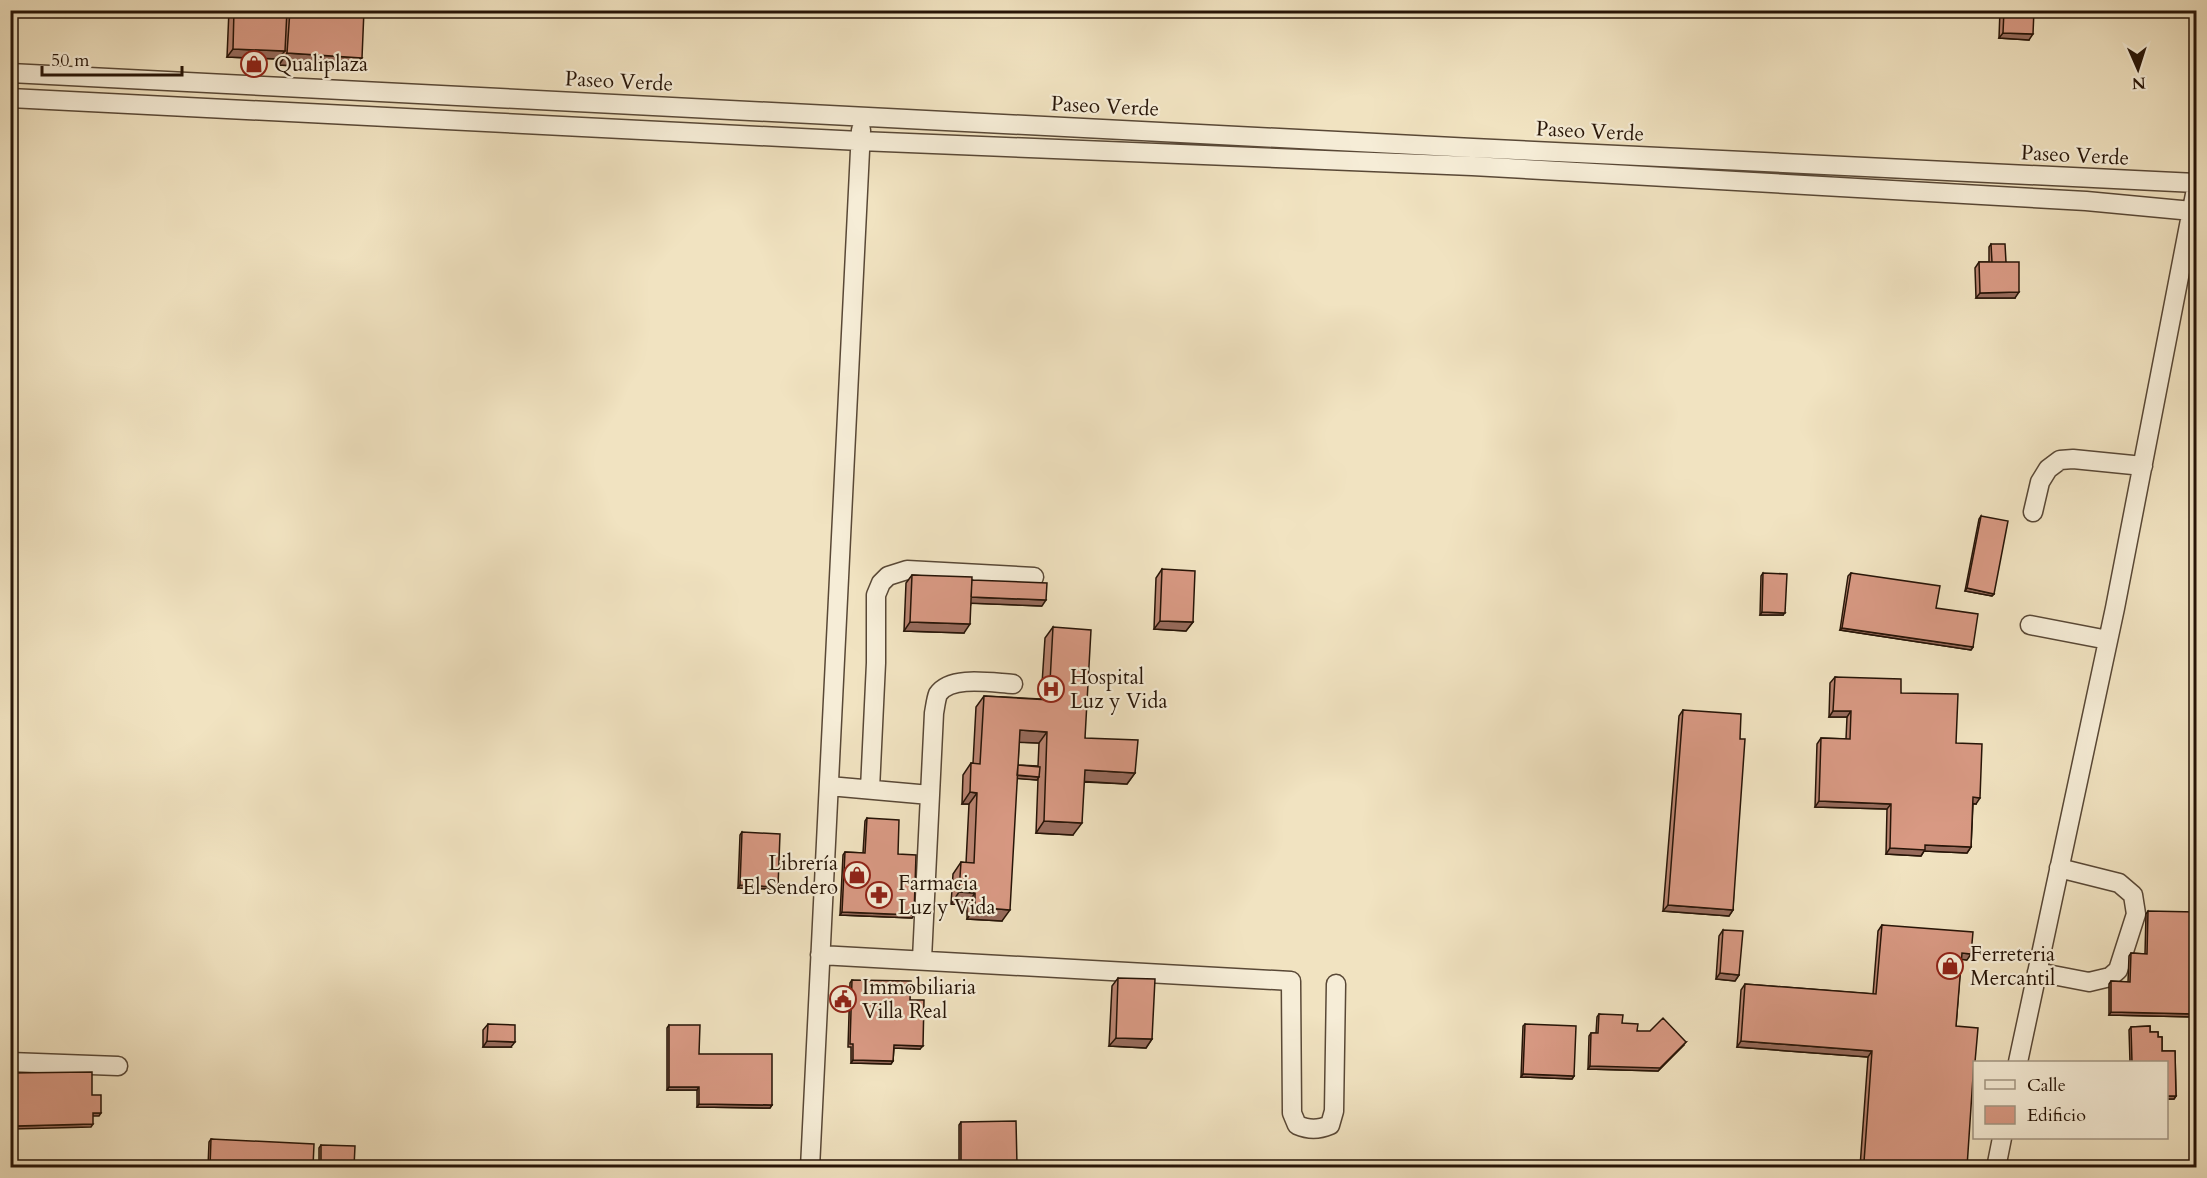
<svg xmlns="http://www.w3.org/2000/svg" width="2207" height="1178" font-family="Cardo,serif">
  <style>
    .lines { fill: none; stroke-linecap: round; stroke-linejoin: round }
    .minor-casing { stroke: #594836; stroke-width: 21 }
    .minor { stroke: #f6edd7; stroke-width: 18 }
    .wall { fill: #ba8471; stroke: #261407; stroke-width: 1.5; fill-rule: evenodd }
    .shaded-wall { fill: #976b5c; stroke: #261407; stroke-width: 1.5 }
    .building { fill: #d89983; stroke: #261407; stroke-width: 1.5 }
    .labels { text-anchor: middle; stroke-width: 4.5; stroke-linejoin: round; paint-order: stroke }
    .poi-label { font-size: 21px; fill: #261407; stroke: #f6edd7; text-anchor: start }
    .street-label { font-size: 21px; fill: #261407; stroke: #f6edd7 }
  </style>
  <rect width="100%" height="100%" fill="#f1e3c1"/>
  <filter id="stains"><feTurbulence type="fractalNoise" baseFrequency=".00333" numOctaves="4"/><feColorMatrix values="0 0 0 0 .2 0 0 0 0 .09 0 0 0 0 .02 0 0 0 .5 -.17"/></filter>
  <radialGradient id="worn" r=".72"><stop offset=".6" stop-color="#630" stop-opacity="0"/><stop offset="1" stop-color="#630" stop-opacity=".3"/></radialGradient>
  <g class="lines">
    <defs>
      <path id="minor" d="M 10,73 L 1473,148 L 2196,183
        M 10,98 L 860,141 L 1472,166 L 2086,201 L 2192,211
        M 2033,512 L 2040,482 L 2048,469 L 2060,460 L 2073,459 L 2143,466
        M 2030,625 L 2108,640
        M 829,786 L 930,795
        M 870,789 L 876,663 L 876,595 L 881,583 L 888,576 L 907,570 L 1034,577
        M 820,955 L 1291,981 L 1292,1113 L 1297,1125 C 1309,1130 1318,1130 1330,1125 L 1334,1111 L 1336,984
        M 922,959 L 934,713 C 935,708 936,699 938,694 C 951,675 993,683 1013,684
        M 2037,972 L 2089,982 L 2110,977 L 2118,970 L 2136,914 L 2133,895 L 2119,883 L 2059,868
        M 10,1062 L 118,1066
        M 2018,1062 L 2115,608 L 2196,189
        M 810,1168 L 861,130
        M 1996,1168 L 2002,1138"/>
    </defs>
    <use href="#minor" class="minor-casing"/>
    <use href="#minor" class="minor"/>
  </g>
  <path class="wall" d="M 229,10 L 364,10 L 353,69 L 279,65 L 280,58 L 278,59 L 227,57 Z
    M 2000,10 L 2034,10 L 2029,40 L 1999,38 Z
    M 1991,244 L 2006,262 L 2015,298 L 1976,298 L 1975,268 L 1979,262 L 1989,262 L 1989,247 Z
    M 1981,516 L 1994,594 L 1992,596 L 1965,591 L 1979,519 Z
    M 1162,569 L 1193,622 L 1186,631 L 1154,629 L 1156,578 Z
    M 1763,573 L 1783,615 L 1760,615 L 1761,576 Z
    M 1851,573 L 1936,608 L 1973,647 L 1971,650 L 1840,630 L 1848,576 Z
    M 912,575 L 972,580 L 1042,606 L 971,603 L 964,633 L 904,631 L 906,583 Z
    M 1053,627 L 1085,738 L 1135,773 L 1127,784 L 1084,782 L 1073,835 L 1036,833 L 1038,779 L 1037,780 L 1017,778 L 1002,921 L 967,919 L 967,905 L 951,904 L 953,874 L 961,862 L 966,863 L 969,804 L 962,804 L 963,775 L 971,763 L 973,763 L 976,707 L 984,696 L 1041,699 L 1045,638 ZM 1019,742 L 1039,743 L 1038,766 L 1018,765 Z
    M 1835,677 L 1901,693 L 1956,743 L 1976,804 L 1973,804 L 1971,847 L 1967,853 L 1924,851 L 1921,856 L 1886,854 L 1887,809 L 1815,807 L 1817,744 L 1821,738 L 1846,739 L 1847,717 L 1829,717 L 1830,683 Z
    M 1683,710 L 1740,739 L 1733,910 L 1729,916 L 1663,911 L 1679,716 Z
    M 867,818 L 898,854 L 914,915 L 912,918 L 840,915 L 843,855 L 845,852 L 863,853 L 865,821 Z
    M 742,832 L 776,889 L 738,888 L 740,835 Z
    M 2148,911 L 2195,1017 L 2109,1015 L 2109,984 L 2111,981 L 2128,982 L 2129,956 L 2131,953 L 2145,954 L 2146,914 Z
    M 1882,925 L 1967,960 L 1961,959 L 1956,1026 L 1967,1167 L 1860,1167 L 1868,1057 L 1737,1047 L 1741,990 L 1745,984 L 1873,994 L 1878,931 Z
    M 1723,930 L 1739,975 L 1735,981 L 1716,979 L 1719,936 Z
    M 1118,978 L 1152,1039 L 1146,1048 L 1109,1046 L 1112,986 Z
    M 852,980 L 910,1000 L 920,1049 L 894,1048 L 893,1061 L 891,1064 L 851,1063 L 851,1047 L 848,1047 L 850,983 Z
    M 1599,1014 L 1622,1023 L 1637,1031 L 1684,1045 L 1658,1071 L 1588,1069 L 1589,1036 L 1591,1033 L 1596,1033 L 1597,1017 Z
    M 488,1024 L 511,1047 L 483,1047 L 483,1030 Z
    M 1525,1024 L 1574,1076 L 1572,1079 L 1521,1077 L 1523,1026 Z
    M 669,1025 L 699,1054 L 772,1105 L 770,1108 L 697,1107 L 697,1090 L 667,1090 L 667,1028 Z
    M 2150,1026 L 2150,1032 L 2158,1032 L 2158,1037 L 2162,1037 L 2162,1051 L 2175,1051 L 2176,1096 L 2174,1099 L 2166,1099 L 2166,1062 L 2130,1062 L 2129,1030 L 2131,1027 Z
    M 961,1122 L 1017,1165 L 1111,1167 L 926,1167 L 927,1167 L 959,1166 L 959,1125 Z
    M 211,1139 L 313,1167 L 208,1167 L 209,1142 Z
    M 321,1145 L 354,1167 L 319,1167 L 319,1148 Z"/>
  <path class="shaded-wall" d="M 2003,33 L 2033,34 L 2029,40 L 1999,38 Z
    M 233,49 L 285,51 L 278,59 L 227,57 Z
    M 287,53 L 362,58 L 353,69 L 279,65 Z
    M 2019,292 L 2015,298 L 1976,298 L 1980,293 Z
    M 1967,588 L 1994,594 L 1992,596 L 1965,591 Z
    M 969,597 L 1046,600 L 1042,606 L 965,603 Z
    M 1762,612 L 1785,613 L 1783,615 L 1760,615 Z
    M 1160,621 L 1193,622 L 1186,631 L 1154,629 Z
    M 910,622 L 970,624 L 964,633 L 904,631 Z
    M 1842,628 L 1973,647 L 1971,650 L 1840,630 Z
    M 1833,711 L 1851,711 L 1847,717 L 1829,717 Z
    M 1020,730 L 1047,732 L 1039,743 L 1012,742 Z
    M 1085,770 L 1135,773 L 1127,784 L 1077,781 Z
    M 1011,775 L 1039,777 L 1037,780 L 1009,778 Z
    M 970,792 L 977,793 L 969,804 L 962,804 Z
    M 1973,797 L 1980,798 L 1976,804 L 1969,803 Z
    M 1819,801 L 1891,804 L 1887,809 L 1815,807 Z
    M 1044,821 L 1082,823 L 1073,835 L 1036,833 Z
    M 1925,845 L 1971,847 L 1967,853 L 1924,851 L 1921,856 L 1886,854 L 1890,848 Z
    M 740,885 L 778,887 L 776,889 L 738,888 Z
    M 959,892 L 975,893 L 967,905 L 951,904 Z
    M 1668,905 L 1733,910 L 1729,916 L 1663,911 Z
    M 975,907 L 1010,910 L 1002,921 L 967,919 Z
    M 842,912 L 914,915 L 912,918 L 840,915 Z
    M 1962,953 L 1971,954 L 1967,960 L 1957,959 Z
    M 1720,973 L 1739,975 L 1735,981 L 1716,979 Z
    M 2111,1012 L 2196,1014 L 2196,1015 L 2195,1017 L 2109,1015 Z
    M 1116,1038 L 1152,1039 L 1146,1048 L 1109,1046 Z
    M 487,1041 L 515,1042 L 511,1047 L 483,1047 Z
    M 1741,1041 L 1872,1051 L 1868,1057 L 1737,1047 Z
    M 1686,1042 L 1658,1071 L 1588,1069 L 1590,1066 Z
    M 894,1045 L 923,1046 L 920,1049 L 892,1048 Z
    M 853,1060 L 893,1061 L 891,1064 L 851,1063 Z
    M 1523,1074 L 1574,1076 L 1572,1079 L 1521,1077 Z
    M 669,1087 L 699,1087 L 697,1090 L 667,1090 Z
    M 2166,1096 L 2176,1096 L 2174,1099 L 2166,1099 Z
    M 699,1104 L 772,1105 L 770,1108 L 697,1107 Z
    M 93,1113 L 101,1113 L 99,1116 L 91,1116 Z
    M 93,1124 L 91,1127 L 14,1129 L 16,1126 Z
    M 1864,1162 L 1938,1167 L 1860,1167 Z"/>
  <path class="building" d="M 234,10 L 287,10 L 285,51 L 233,49 Z
    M 290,10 L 364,10 L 362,58 L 287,53 Z
    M 2004,10 L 2034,10 L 2033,34 L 2003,33 Z
    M 1991,244 L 2005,244 L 2006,262 L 1992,262 Z
    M 1979,262 L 2019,262 L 2019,292 L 1980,293 Z
    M 1981,516 L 2008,521 L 1994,594 L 1967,588 Z
    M 1162,569 L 1195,571 L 1193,622 L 1160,621 Z
    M 1763,573 L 1787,574 L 1785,613 L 1762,612 Z
    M 1851,573 L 1940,586 L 1936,608 L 1978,614 L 1973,647 L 1842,628 Z
    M 912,575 L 972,577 L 970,624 L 910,622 Z
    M 972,580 L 1047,583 L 1046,600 L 971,597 Z
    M 1053,627 L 1091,630 L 1085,738 L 1138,740 L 1135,773 L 1085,770 L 1082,823 L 1044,821 L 1047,732 L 1020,730 L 1010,910 L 975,907 L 975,893 L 959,892 L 961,862 L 974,863 L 977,793 L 970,792 L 971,763 L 980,764 L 984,696 L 1049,700 Z
    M 1835,677 L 1901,679 L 1901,693 L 1958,694 L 1956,743 L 1982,744 L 1980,798 L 1973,797 L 1971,847 L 1925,845 L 1925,850 L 1890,848 L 1891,804 L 1819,801 L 1821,738 L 1850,739 L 1851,711 L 1833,711 Z
    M 1683,710 L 1741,714 L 1740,739 L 1745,739 L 1733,910 L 1668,905 Z
    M 1018,765 L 1040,767 L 1039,777 L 1017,775 Z
    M 867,818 L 899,820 L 898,854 L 916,855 L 914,915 L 842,912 L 845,852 L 865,853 Z
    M 742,832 L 780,834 L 778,887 L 740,885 Z
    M 2148,911 L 2196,912 L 2196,1014 L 2111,1012 L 2111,981 L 2130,982 L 2131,953 L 2147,954 Z
    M 1882,925 L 1973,932 L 1971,954 L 1962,953 L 1956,1026 L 1978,1028 L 1975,1062 L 1974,1062 L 1967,1167 L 1938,1167 L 1864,1162 L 1872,1051 L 1741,1041 L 1745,984 L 1876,994 Z
    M 1723,930 L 1743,931 L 1739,975 L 1720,973 Z
    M 1118,978 L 1155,979 L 1152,1039 L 1116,1038 Z
    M 852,980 L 911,981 L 910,1000 L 924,1000 L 923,1046 L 894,1045 L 893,1061 L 853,1060 L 853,1044 L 850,1044 Z
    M 1599,1014 L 1623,1015 L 1622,1023 L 1638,1024 L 1637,1031 L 1650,1031 L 1663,1018 L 1686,1042 L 1660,1068 L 1590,1066 L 1591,1033 L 1598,1033 Z
    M 488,1024 L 515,1025 L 515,1042 L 487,1041 Z
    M 1525,1024 L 1576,1026 L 1574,1076 L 1523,1074 Z
    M 669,1025 L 700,1025 L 699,1054 L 772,1054 L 772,1105 L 699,1104 L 699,1087 L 669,1087 Z
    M 2150,1026 L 2150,1032 L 2158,1032 L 2158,1037 L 2162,1037 L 2162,1051 L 2175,1051 L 2176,1096 L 2166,1096 L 2166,1062 L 2132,1062 L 2131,1027 Z
    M 92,1072 L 92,1095 L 101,1095 L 101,1113 L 93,1113 L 93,1124 L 16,1126 L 16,1145 L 10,1145 L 10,1073 Z
    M 1016,1121 L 1017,1165 L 1111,1164 L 1111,1167 L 927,1167 L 961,1166 L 961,1122 Z
    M 211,1139 L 314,1144 L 313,1167 L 210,1167 Z
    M 321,1145 L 355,1146 L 354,1167 L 321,1167 Z"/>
  <defs>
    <symbol id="shop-ring" viewBox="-11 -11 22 22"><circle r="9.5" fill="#f6edd7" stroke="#8f2418" stroke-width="1.5"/><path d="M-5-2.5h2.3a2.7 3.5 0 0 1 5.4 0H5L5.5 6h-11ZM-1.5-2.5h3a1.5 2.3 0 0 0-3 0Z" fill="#8f2418"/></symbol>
    <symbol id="hospital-ring" viewBox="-11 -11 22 22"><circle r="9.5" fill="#f6edd7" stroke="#8f2418" stroke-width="1.5"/><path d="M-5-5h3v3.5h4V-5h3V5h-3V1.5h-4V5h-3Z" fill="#8f2418"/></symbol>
    <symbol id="pharmacy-ring" viewBox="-11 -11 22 22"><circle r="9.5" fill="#f6edd7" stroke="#8f2418" stroke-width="1.5"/><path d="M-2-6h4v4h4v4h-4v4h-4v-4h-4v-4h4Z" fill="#8f2418"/></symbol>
    <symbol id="civic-ring" viewBox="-11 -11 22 22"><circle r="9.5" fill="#f6edd7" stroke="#8f2418" stroke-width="1.5"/><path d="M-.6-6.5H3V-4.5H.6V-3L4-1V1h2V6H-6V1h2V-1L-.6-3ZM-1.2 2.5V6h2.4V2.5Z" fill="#8f2418"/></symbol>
  </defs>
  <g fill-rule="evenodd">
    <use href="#shop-ring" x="239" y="49" width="30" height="30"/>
    <use href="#hospital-ring" x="1036" y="674" width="30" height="30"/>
    <use href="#shop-ring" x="842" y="860" width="30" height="30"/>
    <use href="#pharmacy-ring" x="864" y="880" width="30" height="30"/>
    <use href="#shop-ring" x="1935" y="951" width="30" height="30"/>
    <use href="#civic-ring" x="828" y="984" width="30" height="30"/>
  </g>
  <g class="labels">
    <g class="poi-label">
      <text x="274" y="71">Qualiplaza</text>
      <text x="1070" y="684">Hospital<tspan x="1070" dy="24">Luz y Vida</tspan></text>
      <text x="838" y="870" text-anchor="end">Librería<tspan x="838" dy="24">El Sendero</tspan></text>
      <text x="898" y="890">Farmacia<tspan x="898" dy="24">Luz y Vida</tspan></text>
      <text x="1970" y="961">Ferreteria<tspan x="1970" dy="24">Mercantil</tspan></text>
      <text x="862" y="994">Immobiliaria<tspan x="862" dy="24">Villa Real</tspan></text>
    </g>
    <g class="street-label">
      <text transform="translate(619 81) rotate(3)" y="7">Paseo Verde</text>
      <text transform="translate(1105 106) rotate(3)" y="7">Paseo Verde</text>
      <text transform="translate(1590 131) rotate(3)" y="7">Paseo Verde</text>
      <text transform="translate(2075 155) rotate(3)" y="7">Paseo Verde</text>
    </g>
  </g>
  <rect width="2207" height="1178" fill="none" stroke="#f1e3c1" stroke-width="36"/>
  <rect x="12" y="12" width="2183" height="1154" fill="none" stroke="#261407" stroke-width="3"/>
  <rect x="18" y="18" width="2171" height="1142" fill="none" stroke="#261407" stroke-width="1.5"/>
  <rect x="1973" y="1061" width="195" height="78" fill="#f6edd7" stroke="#a39684" stroke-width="1.5"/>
  <rect x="1985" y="1080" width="30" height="9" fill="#f6edd7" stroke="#a39684" stroke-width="1.5"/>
  <text x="2027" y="1091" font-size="18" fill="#261407">Calle</text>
  <rect x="1985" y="1106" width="30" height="18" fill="#d89983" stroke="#a39684" stroke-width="1.5"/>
  <text x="2027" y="1121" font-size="18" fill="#261407">Edificio</text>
  <g transform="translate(2138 69) rotate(177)" stroke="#f6edd7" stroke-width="4.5" paint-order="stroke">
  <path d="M0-4.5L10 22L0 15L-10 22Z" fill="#261407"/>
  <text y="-9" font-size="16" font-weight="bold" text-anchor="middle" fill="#261407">N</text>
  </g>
  <path d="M42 66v9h140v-9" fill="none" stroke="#261407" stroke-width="3"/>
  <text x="51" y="66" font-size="18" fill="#261407" stroke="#f6edd7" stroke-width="4.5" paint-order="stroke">50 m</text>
  <rect width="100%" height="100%" filter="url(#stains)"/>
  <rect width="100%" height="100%" fill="url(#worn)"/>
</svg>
